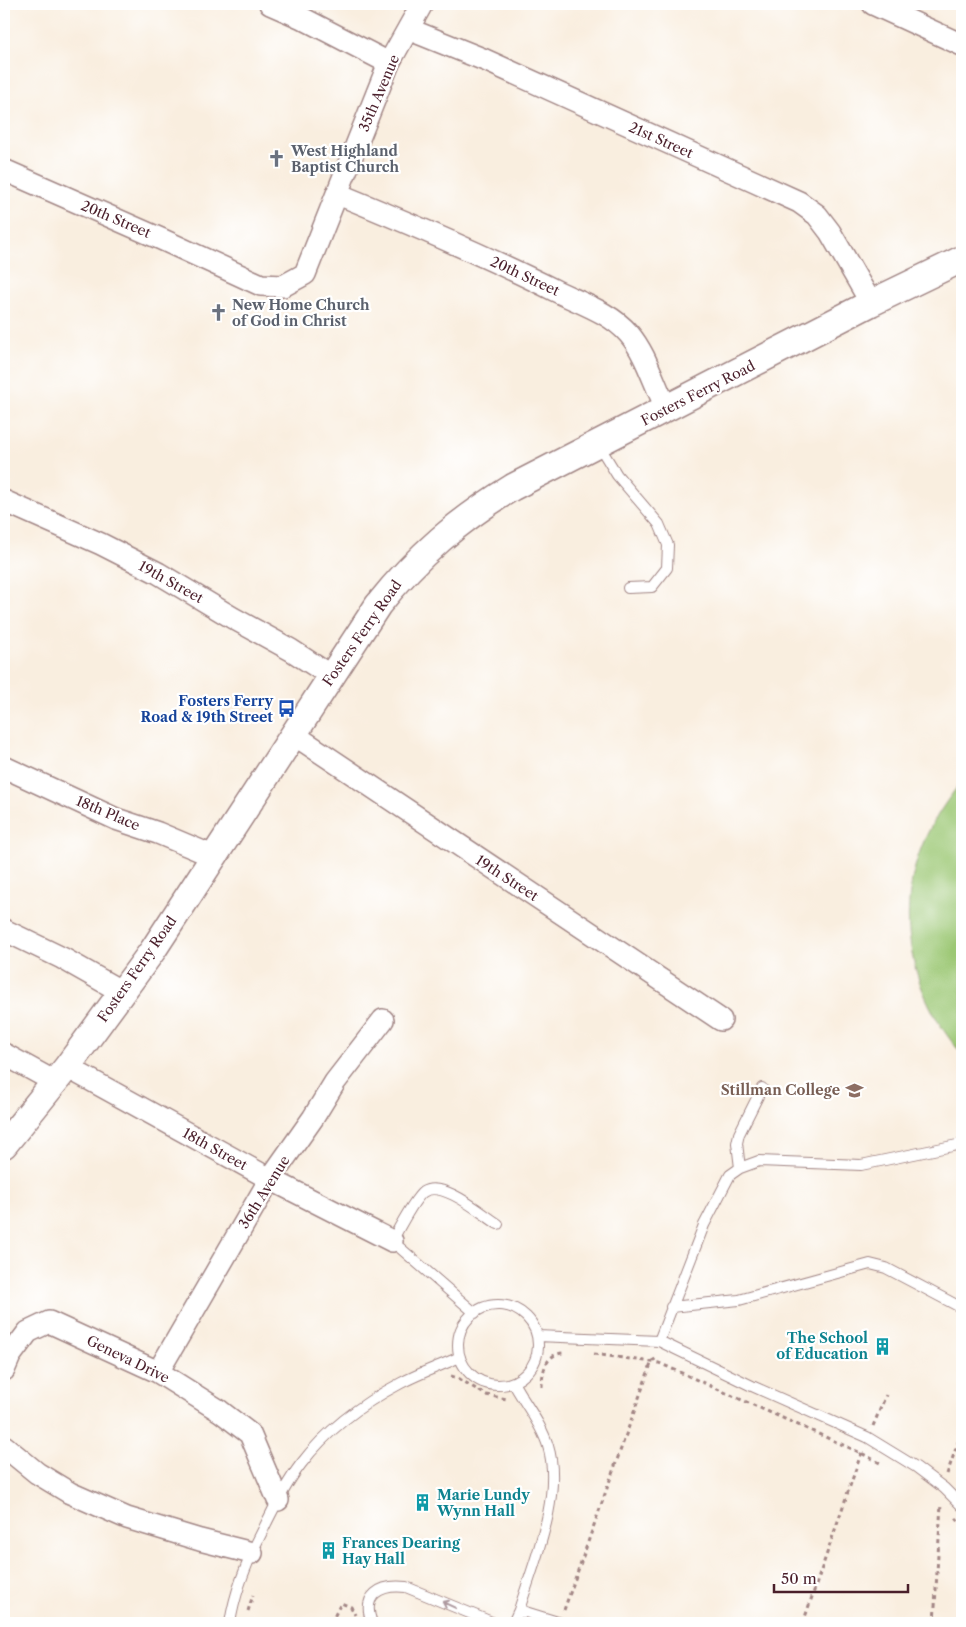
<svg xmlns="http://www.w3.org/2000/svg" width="966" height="1627" font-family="'Libre Caslon Text',serif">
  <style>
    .green { fill: #9cc875; stroke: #737450 }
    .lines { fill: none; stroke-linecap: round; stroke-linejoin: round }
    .service-casing { stroke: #a28685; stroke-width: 12 }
    .minor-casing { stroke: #a28685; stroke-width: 24 }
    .tertiary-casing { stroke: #a28685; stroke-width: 29 }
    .path { stroke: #a28685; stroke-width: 3; stroke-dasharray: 4 4; stroke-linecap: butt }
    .service { stroke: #fff; stroke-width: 10 }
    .minor { stroke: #fff; stroke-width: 21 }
    .tertiary { stroke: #fff; stroke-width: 26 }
    .oneway { stroke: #ae9aa0 }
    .labels { text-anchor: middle; stroke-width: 4.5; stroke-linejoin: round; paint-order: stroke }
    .street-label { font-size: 14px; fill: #4a1f2b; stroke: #fff }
    .worship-label { font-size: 14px; font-weight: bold; fill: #5b616d; stroke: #fff; text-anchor: start }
    .transit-label { font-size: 14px; font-weight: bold; fill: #164399; stroke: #fff; text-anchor: end }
    .education-label { font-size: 14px; font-weight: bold; fill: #785e54; stroke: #fff; text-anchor: end }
    .culture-label { font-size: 14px; font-weight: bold; fill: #0d838f; stroke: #fff; text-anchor: start }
  </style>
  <rect width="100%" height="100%" fill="#fff"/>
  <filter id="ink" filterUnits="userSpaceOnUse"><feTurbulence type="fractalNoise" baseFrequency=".02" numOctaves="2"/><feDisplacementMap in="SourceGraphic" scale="10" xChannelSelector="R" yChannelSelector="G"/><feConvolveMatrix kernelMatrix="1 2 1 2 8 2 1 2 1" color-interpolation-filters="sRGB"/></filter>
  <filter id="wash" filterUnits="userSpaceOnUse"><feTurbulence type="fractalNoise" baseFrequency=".0096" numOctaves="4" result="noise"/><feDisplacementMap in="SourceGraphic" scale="20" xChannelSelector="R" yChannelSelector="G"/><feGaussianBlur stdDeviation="1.12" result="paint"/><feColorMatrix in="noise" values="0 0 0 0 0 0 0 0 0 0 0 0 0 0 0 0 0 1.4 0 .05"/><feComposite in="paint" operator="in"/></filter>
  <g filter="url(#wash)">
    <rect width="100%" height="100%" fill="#f9eedf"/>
    <path class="green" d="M 962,781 L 962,1054 C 917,1003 897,933 915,867 C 923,835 942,806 962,781 Z"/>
  </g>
  <g filter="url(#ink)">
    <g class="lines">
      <defs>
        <path id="service" d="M 598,444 L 617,475 L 659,524 L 668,545 L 667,568 L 652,587 L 628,588
          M 740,1168 L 737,1143 L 739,1134 L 762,1088
          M458 1345a40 40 0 1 1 80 0a40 40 0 1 1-80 0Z
          M 671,1307 L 739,1300 L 870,1264 L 886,1268 L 962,1308
          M 475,1313 L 392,1241 C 398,1230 414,1199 423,1192 C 442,1179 482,1214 498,1224
          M 537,1336 L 659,1341 L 752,1386 L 867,1437 L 916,1467 L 944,1488 L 962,1506
          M 659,1341 L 704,1225 L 730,1175 L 740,1168 L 759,1161 L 861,1165 L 962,1144
          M 513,1382 C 524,1403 541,1423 548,1446 C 563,1495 534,1562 519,1610 L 513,1623
          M 519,1610 L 561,1623
          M 230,1623 C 235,1591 248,1559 263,1530 C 274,1507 285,1485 301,1464 C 326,1431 363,1403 401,1383 C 420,1373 440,1366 460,1357
          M 372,1623 C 361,1595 380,1584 406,1587 L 494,1623"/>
        <path id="minor" d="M 270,4 L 302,18 L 389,63
          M 873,4 L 962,45
          M 408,29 L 485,60 L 799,202 L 817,215 L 830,232 L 871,303
          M 4,170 L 161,239 L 261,285 L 283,286 L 305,274 L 389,63 L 422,4
          M 338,194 C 411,224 484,255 554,290 C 580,303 610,312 629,334 C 647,355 654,385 667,409
          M 4,501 L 101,544 L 158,573 L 233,618 L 291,650 L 331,676
          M 293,734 L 721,1020
          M 4,767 L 116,819 L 158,833 L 215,857
          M 4,930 L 62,958 L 122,992
          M 4,1054 L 55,1082
          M 67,1067 L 270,1179 L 392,1241
          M 4,1370 L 10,1356 L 28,1332 L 49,1322 L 158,1372 L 220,1411 L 250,1434 L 278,1500
          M 158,1372 L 270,1179 L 313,1118 L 335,1082 L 383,1020
          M 4,1446 L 37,1473 L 70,1493 L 127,1518 L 200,1540 L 252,1553"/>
        <path id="tertiary" d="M 4,1145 L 67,1067 L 153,950 L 378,605 C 418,555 459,520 513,487 L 871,303 L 962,259"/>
      </defs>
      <use href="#service" class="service-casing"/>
      <use href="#minor" class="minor-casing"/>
      <use href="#tertiary" class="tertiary-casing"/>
      <path class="path" d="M 962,107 L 960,122 L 962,146
        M 594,1354 L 659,1363 L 861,1453 L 880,1463
        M 451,1376 L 458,1378 L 486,1395 L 507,1399
        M 542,1387 C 542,1373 545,1354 563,1353
        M 873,1426 L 886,1395
        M 947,1474 L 962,1431
        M 956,1518 L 962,1525
        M 564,1610 L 652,1361 L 657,1358
        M 248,1611 L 253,1595
        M 331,1623 L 341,1603 L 351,1607 L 355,1615
        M 746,1623 L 750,1622 L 765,1623
        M 803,1623 L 862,1451
        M 934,1623 L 941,1504"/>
      <use href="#service" class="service"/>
      <use href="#minor" class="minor"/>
      <use href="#tertiary" class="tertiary"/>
    </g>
    <defs><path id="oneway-shaft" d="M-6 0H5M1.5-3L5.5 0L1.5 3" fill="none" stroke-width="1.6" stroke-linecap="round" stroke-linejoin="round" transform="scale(1.25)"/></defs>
    <use class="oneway" href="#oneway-shaft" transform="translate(449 1605) rotate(-155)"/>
  </g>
  <defs>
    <symbol id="church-bare" viewBox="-9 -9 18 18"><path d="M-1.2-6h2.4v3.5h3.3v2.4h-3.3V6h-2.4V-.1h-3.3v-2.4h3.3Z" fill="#6b7280" stroke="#fff" stroke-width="2.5" paint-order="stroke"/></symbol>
    <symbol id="bus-bare" viewBox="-9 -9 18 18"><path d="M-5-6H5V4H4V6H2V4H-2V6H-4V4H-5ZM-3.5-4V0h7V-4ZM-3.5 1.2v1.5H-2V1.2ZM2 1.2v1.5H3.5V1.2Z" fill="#1a4fb4" stroke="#fff" stroke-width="2.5" paint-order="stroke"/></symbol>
    <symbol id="university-bare" viewBox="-9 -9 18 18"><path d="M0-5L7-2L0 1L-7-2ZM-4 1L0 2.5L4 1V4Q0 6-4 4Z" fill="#8d6e63" stroke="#fff" stroke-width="2.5" paint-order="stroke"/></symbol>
    <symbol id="building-bare" viewBox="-9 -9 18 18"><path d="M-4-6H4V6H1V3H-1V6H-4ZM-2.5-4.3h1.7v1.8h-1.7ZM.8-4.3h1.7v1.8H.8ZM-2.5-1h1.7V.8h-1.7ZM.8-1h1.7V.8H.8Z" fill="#0f9aa8" stroke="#fff" stroke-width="2.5" paint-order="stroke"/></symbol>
  </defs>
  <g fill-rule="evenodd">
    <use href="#church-bare" x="264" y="146" width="25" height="25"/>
    <use href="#church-bare" x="206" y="300" width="25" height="25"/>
    <use href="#bus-bare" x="274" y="696" width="25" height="25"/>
    <use href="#university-bare" x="842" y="1078" width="25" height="25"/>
    <use href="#building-bare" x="870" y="1334" width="25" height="25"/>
    <use href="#building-bare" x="410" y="1490" width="25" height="25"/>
    <use href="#building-bare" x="316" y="1538" width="25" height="25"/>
  </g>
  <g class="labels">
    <g class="street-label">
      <text transform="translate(379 93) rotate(-67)" y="5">35th Avenue</text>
      <text transform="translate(661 140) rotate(24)" y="5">21st Street</text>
      <text transform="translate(116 219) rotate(23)" y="5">20th Street</text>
      <text transform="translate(525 276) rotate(25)" y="5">20th Street</text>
      <text transform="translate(698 393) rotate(-27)" y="5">Fosters Ferry Road</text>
      <text transform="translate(171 582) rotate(29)" y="5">19th Street</text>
      <text transform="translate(362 633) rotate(-55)" y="5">Fosters Ferry Road</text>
      <text transform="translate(108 813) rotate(23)" y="5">18th Place</text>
      <text transform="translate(507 878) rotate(33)" y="5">19th Street</text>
      <text transform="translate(137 969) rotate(-55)" y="5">Fosters Ferry Road</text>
      <text transform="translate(215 1149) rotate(29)" y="5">18th Street</text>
      <text transform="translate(264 1192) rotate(-58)" y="5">36th Avenue</text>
      <text transform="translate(128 1359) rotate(26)" y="5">Geneva Drive</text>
    </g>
    <g class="worship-label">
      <text x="291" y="156">West Highland<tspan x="291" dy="16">Baptist Church</tspan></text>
      <text x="232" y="310">New Home Church<tspan x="232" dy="16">of God in Christ</tspan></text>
    </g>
    <g class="transit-label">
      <text x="273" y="706">Fosters Ferry<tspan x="273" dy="16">Road &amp; 19th Street</tspan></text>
    </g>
    <g class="education-label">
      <text x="840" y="1095">Stillman College</text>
    </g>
    <g class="culture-label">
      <text x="868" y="1343" text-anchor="end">The School<tspan x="868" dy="16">of Education</tspan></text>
      <text x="437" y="1500">Marie Lundy<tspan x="437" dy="16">Wynn Hall</tspan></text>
      <text x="342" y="1548">Frances Dearing<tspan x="342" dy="16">Hay Hall</tspan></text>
    </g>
  </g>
  <rect width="966" height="1627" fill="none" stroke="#fff" stroke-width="20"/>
  <path d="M774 1584v8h134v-8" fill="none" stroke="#4a1f2b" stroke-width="2.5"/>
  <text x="781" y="1584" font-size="15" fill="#4a1f2b" stroke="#ffffff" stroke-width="4" paint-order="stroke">50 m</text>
</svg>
